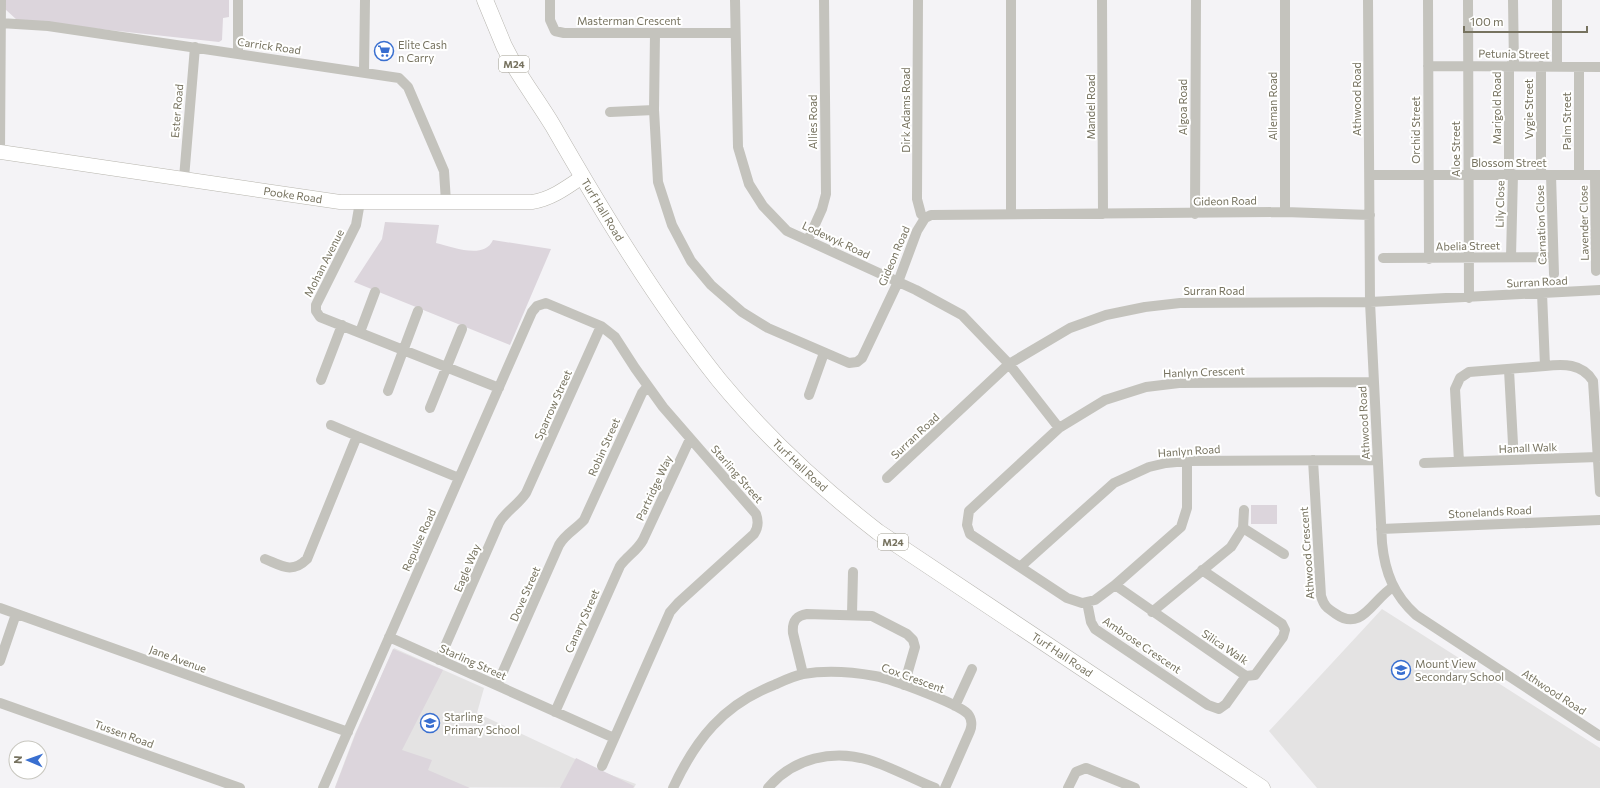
<svg xmlns="http://www.w3.org/2000/svg" width="1600" height="788" font-family="Commissioner,sans-serif">
  <style>
    .built { fill: #e4e3e3 }
    .green { fill: #dcd5dc }
    .lines { fill: none; stroke-linecap: round; stroke-linejoin: round }
    .secondary-casing { stroke: #b7b5ad; stroke-width: 15 }
    .primary-casing { stroke: #b7b5af; stroke-width: 17 }
    .street { stroke: #c4c3bd; stroke-width: 10 }
    .secondary { stroke: #fff; stroke-width: 14 }
    .primary { stroke: #fff; stroke-width: 16 }
    .labels { text-anchor: middle; stroke-width: 4; stroke-linejoin: round; paint-order: stroke }
    .shield { fill: #fff; stroke: #9f9c8f; stroke-width: 1 }
    .shield-label { font-size: 10px; font-weight: bold; fill: #76725f }
    .street-label { font-size: 11px; fill: #76725f; stroke: #fff }
    .poi-label { font-size: 11px; fill: #76725f; stroke: #fff; text-anchor: start }
  </style>
  <rect width="100%" height="100%" fill="#f4f3f6"/>
  <path class="built" d="M 1382,609 L 1600,748 L 1600,788 L 1317,788 L 1269,731 Z
    M 394,648 L 484,688 L 477,713 L 603,772 L 636,784 L 634,788 L 335,787 L 355,734 Z"/>
  <path class="green" d="M 5,0 L 229,0 L 229,17 L 223,18 L 222,40 L 219,42 L 17,20 L 5,9 Z
    M 385,222 L 439,225 L 436,243 C 453,247 484,260 493,240 L 551,249 L 510,345 L 354,282 L 382,239 Z
    M 1251,505 L 1277,505 L 1277,524 L 1251,524 Z
    M 393,649 L 443,670 L 402,750 L 432,760 L 428,770 L 470,788 L 335,788 L 356,733 Z
    M 576,758 L 634,786 L 633,788 L 560,788 Z"/>
  <g class="lines">
    <defs>
      <g id="secondary">
        <path id="s1" d="M 0,152 L 340,202 L 532,202 C 551,199 566,188 582,177"/>
      </g>
      <g id="primary">
        <path id="s2" d="M 485,0 L 504,46 L 515,67 C 527,87 541,106 553,126 C 603,213 656,301 719,380 C 766,437 820,487 878,532 L 1262,788"/>
      </g>
    </defs>
    <use href="#secondary" class="secondary-casing"/>
    <use href="#primary" class="primary-casing"/>
    <path class="street" d="M 550,0 L 550,20 L 555,31 L 564,33 L 735,33
      M 735,0 L 738,147 L 749,184 L 763,206 L 787,231 L 916,290 L 962,315 L 1009,364 L 1059,428
      M 918,0 L 917,199 L 921,214 L 925,218
      M 1102,0 L 1103,214
      M 1368,0 L 1370,302 L 1382,543 C 1385,573 1394,595 1416,615 L 1600,736
      M 1428,0 L 1429,259
      M 1468,0 L 1469,298
      M 1513,0 L 1514,66
      M 1557,0 L 1557,66
      M 0,23 L 48,26 L 399,78 L 408,87 L 444,171 L 446,202
      M 655,33 L 654,110 L 658,182 L 672,225 L 691,261 L 711,285 L 742,312 L 768,328 L 849,363 L 857,362 L 862,358 L 898,282 L 917,231 L 925,218 L 931,215 L 1285,212 L 1370,215
      M 238,53 L 238,0
      M 1428,66 L 1600,67
      M 1509,66 L 1509,174
      M 1541,66 L 1541,175
      M 1579,67 L 1579,175
      M 364,72 L 365,0
      M 610,112 L 654,110
      M 0,152 L 1,0
      M 1370,175 L 1600,175
      M 1551,175 L 1554,274
      M 1595,175 L 1596,271
      M 184,178 L 195,47
      M 360,202 L 356,225 L 316,305 L 316,311 L 320,317 L 499,388
      M 1285,212 L 1285,0
      M 1011,214 L 1011,0
      M 1195,214 L 1196,0
      M 808,240 L 822,209 L 826,194 L 824,0
      M 1511,257 L 1513,174
      M 1383,258 L 1553,257
      M 1542,293 L 1545,366 C 1563,364 1582,363 1593,381 L 1600,492
      M 360,332 L 375,292
      M 1509,370 L 1513,444
      M 321,380 L 342,325
      M 388,391 L 418,311
      M 809,395 L 824,353
      M 430,408 L 462,329
      M 331,425 L 357,436
      M 1313,460 L 1321,596 C 1324,606 1327,608 1336,614 C 1362,632 1372,600 1393,587
      M 1187,461 L 1187,508 L 1181,527 L 1115,585 L 1095,600 L 1082,603 L 1067,598 L 1020,567 L 1114,483 L 1149,467 L 1166,463 L 1187,461 L 1378,460
      M 1459,462 L 1455,389 L 1460,378 L 1469,372 L 1545,366
      M 1424,463 L 1598,457
      M 887,478 L 1009,364 L 1070,328 L 1106,315 L 1145,307 L 1180,303 L 1370,302 L 1600,290
      M 1243,528 L 1284,554
      M 1381,529 L 1600,520
      M 265,559 C 282,566 292,574 307,559 L 357,436 L 459,478
      M 1020,567 L 970,534 L 967,525 L 969,511 L 1059,428 L 1105,400 L 1146,387 L 1179,383 L 1374,382
      M 1115,585 L 1246,676 L 1255,675 L 1283,637 L 1285,630 L 1282,624 L 1202,570
      M 1087,602 L 1091,622 L 1095,629 L 1208,705 L 1219,709 L 1226,704 L 1246,676
      M 0,608 L 348,732
      M 1152,612 L 1231,547 L 1243,528 L 1244,510
      M 852,614 L 853,572
      M 389,637 L 614,738
      M 439,660 L 499,523 C 506,511 518,505 526,493 L 601,326
      M 0,661 L 16,614
      M 803,674 L 793,633 C 792,622 795,616 807,614 L 872,616 L 907,634 L 913,640 L 915,647 L 904,685
      M 497,685 L 559,545 C 565,534 576,529 584,520 L 642,393 L 648,386
      M 0,703 L 240,788
      M 955,706 L 972,669
      M 555,712 L 620,566 C 627,556 637,551 643,540 L 690,439
      M 323,788 L 532,312 L 537,306 L 546,303 L 601,326 L 615,337 L 635,368 L 663,407 L 756,514 C 759,522 758,528 754,534 L 678,603 L 670,612 L 602,766
      M 673,788 C 696,739 723,705 774,685 C 783,681 793,676 803,674 C 826,670 853,672 875,676 C 892,679 957,703 968,714 C 972,719 972,726 970,731 L 945,788
      M 768,788 C 793,758 833,749 869,760 C 891,767 913,779 935,788
      M 1068,788 L 1076,772 L 1086,768 L 1135,788"/>
    <use href="#secondary" class="secondary"/>
    <use href="#primary" class="primary"/>
  </g>
  <defs>
    <symbol id="supermarket-ring" viewBox="-11 -11 22 22"><circle r="9.5" fill="#fff" stroke="#396fd0" stroke-width="1.5"/><path d="M-6-5.5h2.5l.6 2H6L4.5 2H-2.5L-4.4-4H-6ZM-1.5 3.2a1.3 1.3 0 1 0 .1 0ZM3 3.2a1.3 1.3 0 1 0 .1 0Z" fill="#396fd0"/></symbol>
    <symbol id="school-ring" viewBox="-11 -11 22 22"><circle r="9.5" fill="#fff" stroke="#396fd0" stroke-width="1.5"/><path d="M0-5L7-2L0 1L-7-2ZM-4 1L0 2.5L4 1V4Q0 6-4 4Z" fill="#396fd0"/></symbol>
  </defs>
  <g fill-rule="evenodd">
    <use href="#supermarket-ring" x="373" y="40" width="22" height="22"/>
    <use href="#school-ring" x="1390" y="659" width="22" height="22"/>
    <use href="#school-ring" x="419" y="712" width="22" height="22"/>
  </g>
  <g class="labels">
    <g class="shield">
      <rect x="499" y="56" width="30" height="16" rx="3"/>
      <rect x="878" y="534" width="30" height="16" rx="3"/>
    </g>
    <g class="shield-label">
      <text x="514" y="68">M24</text>
      <text x="893" y="546">M24</text>
    </g>
    <g class="street-label">
      <text x="629" y="25">Masterman Crescent</text>
      <text transform="translate(269 46) rotate(8)" y="4">Carrick Road</text>
      <text transform="translate(1514 54) rotate(1)" y="4">Petunia Street</text>
      <text transform="translate(1357 99) rotate(-90)" y="4">Athwood Road</text>
      <text transform="translate(1273 106) rotate(-90)" y="4">Alleman Road</text>
      <text transform="translate(1091 107) rotate(-90)" y="4">Mandel Road</text>
      <text transform="translate(1183 107) rotate(-90)" y="4">Algoa Road</text>
      <text transform="translate(1497 108) rotate(-90)" y="4">Marigold Road</text>
      <text transform="translate(1529 109) rotate(-90)" y="4">Vygie Street</text>
      <text transform="translate(906 110) rotate(-90)" y="4">Dirk Adams Road</text>
      <text transform="translate(177 111) rotate(-85)" y="4">Ester Road</text>
      <text transform="translate(1567 121) rotate(-90)" y="4">Palm Street</text>
      <text transform="translate(813 122) rotate(-90)" y="4">Allies Road</text>
      <text transform="translate(1416 130) rotate(-90)" y="4">Orchid Street</text>
      <text transform="translate(1456 149) rotate(-90)" y="4">Aloe Street</text>
      <text x="1509" y="167">Blossom Street</text>
      <text dy="4" stroke="none"><textPath href="#s1" startOffset="296">Pooke Road</textPath></text>
      <text transform="translate(1225 201) rotate(-1)" y="4">Gideon Road</text>
      <text transform="translate(1500 204) rotate(-89)" y="4">Lily Close</text>
      <text dy="4" stroke="none"><textPath href="#s2" startOffset="241">Turf Hall Road</textPath></text>
      <text transform="translate(1584 223) rotate(-91)" y="4">Lavender Close</text>
      <text transform="translate(1541 225) rotate(-92)" y="4">Carnation Close</text>
      <text transform="translate(836 240) rotate(25)" y="4">Lodewyk Road</text>
      <text transform="translate(1468 246) rotate(-1)" y="4">Abelia Street</text>
      <text transform="translate(894 256) rotate(-67)" y="4">Gideon Road</text>
      <text transform="translate(324 263) rotate(-63)" y="4">Mohan Avenue</text>
      <text transform="translate(1537 282) rotate(-3)" y="4">Surran Road</text>
      <text x="1214" y="295">Surran Road</text>
      <text transform="translate(1204 372) rotate(-2)" y="4">Hanlyn Crescent</text>
      <text transform="translate(553 405) rotate(-66)" y="4">Sparrow Street</text>
      <text transform="translate(1364 423) rotate(-93)" y="4">Athwood Road</text>
      <text transform="translate(915 436) rotate(-43)" y="4">Surran Road</text>
      <text transform="translate(604 447) rotate(-66)" y="4">Robin Street</text>
      <text transform="translate(1528 448) rotate(-2)" y="4">Hanall Walk</text>
      <text transform="translate(1189 451) rotate(-4)" y="4">Hanlyn Road</text>
      <text dy="4" stroke="none"><textPath href="#s2" startOffset="565">Turf Hall Road</textPath></text>
      <text transform="translate(737 474) rotate(49)" y="4">Starling Street</text>
      <text transform="translate(654 488) rotate(-65)" y="4">Partridge Way</text>
      <text transform="translate(1490 512) rotate(-3)" y="4">Stonelands Road</text>
      <text transform="translate(419 540) rotate(-66)" y="4">Repulse Road</text>
      <text transform="translate(1307 553) rotate(-94)" y="4">Athwood Crescent</text>
      <text transform="translate(467 568) rotate(-67)" y="4">Eagle Way</text>
      <text transform="translate(525 594) rotate(-66)" y="4">Dove Street</text>
      <text transform="translate(582 621) rotate(-66)" y="4">Canary Street</text>
      <text transform="translate(1142 645) rotate(34)" y="4">Ambrose Crescent</text>
      <text transform="translate(1225 647) rotate(34)" y="4">Silica Walk</text>
      <text dy="4" stroke="none"><textPath href="#s2" startOffset="889">Turf Hall Road</textPath></text>
      <text transform="translate(178 659) rotate(20)" y="4">Jane Avenue</text>
      <text transform="translate(473 662) rotate(24)" y="4">Starling Street</text>
      <text transform="translate(913 678) rotate(20)" y="4">Cox Crescent</text>
      <text transform="translate(1554 692) rotate(33)" y="4">Athwood Road</text>
      <text transform="translate(124 734) rotate(20)" y="4">Tussen Road</text>
    </g>
    <g class="poi-label">
      <text x="398" y="49">Elite Cash<tspan x="398" dy="13">n Carry</tspan></text>
      <text x="1415" y="668">Mount View<tspan x="1415" dy="13">Secondary School</tspan></text>
      <text x="444" y="721">Starling<tspan x="444" dy="13">Primary School</tspan></text>
    </g>
  </g>
  <g transform="translate(28 760) rotate(272)"><circle r="19" fill="#ffffff" stroke="#c8c7bf"/>
  <path d="M0-3L7 15L0 10L-7 15Z" fill="#396fd0"/>
  <text y="-6" font-size="11" font-weight="bold" text-anchor="middle" fill="#76725f">N</text>
  </g>
  <path d="M1464 26v6h123v-6" fill="none" stroke="#76725f" stroke-width="2"/>
  <text x="1470" y="26" font-size="12" fill="#76725f" stroke="#ffffff" stroke-width="3" paint-order="stroke">100 m</text>
</svg>
